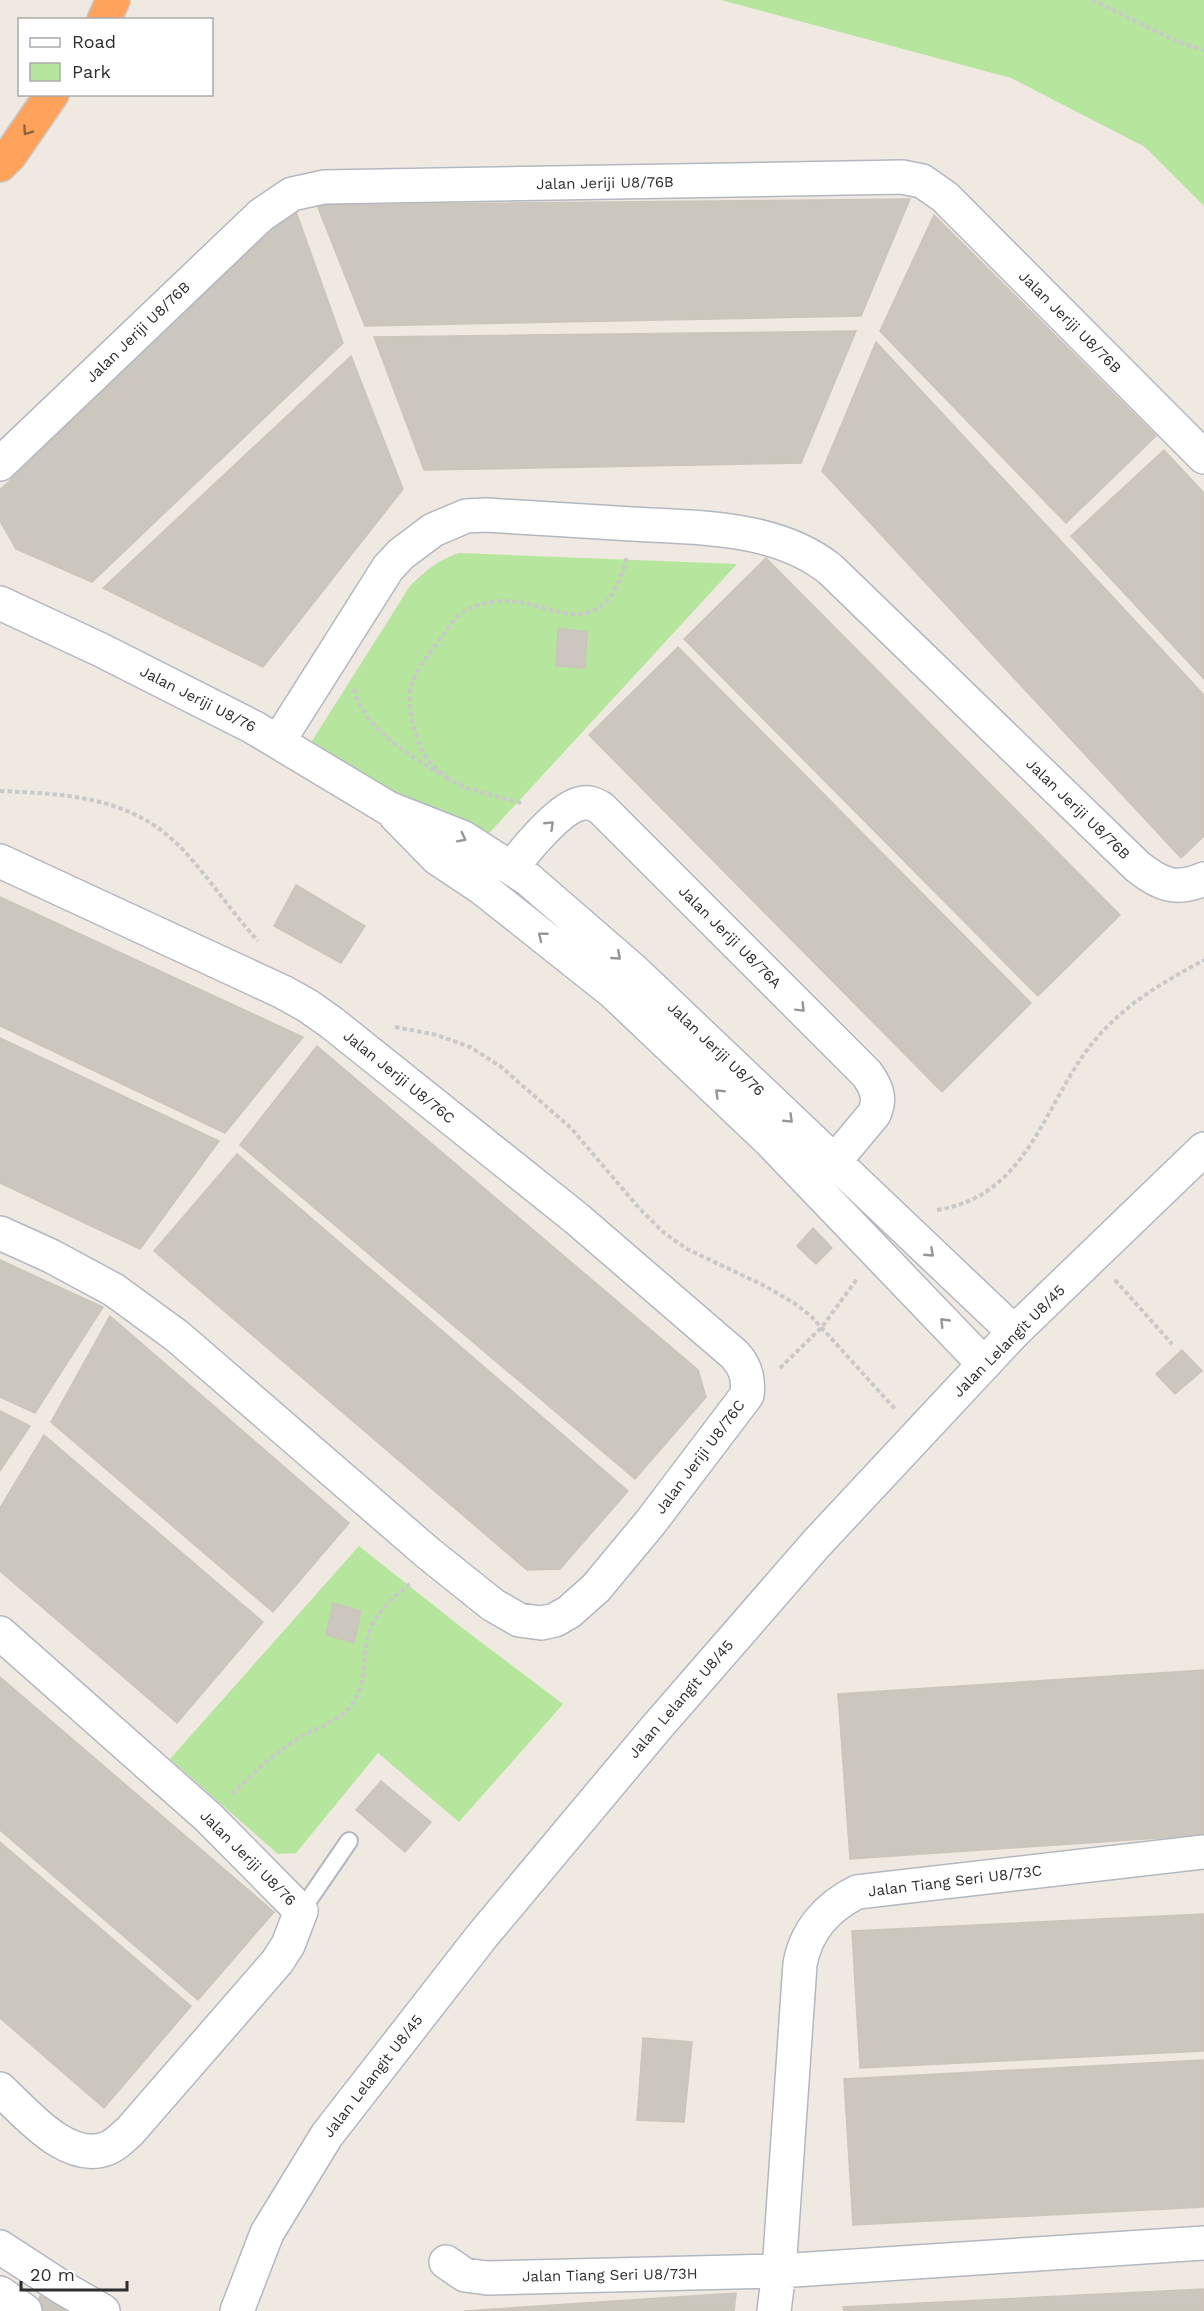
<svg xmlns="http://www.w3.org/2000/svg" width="1204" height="2311" font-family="'Work Sans',sans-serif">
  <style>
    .green { fill: #b6e59e }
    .building { fill: #cbc7bf; stroke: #cbc5ba; stroke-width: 1.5 }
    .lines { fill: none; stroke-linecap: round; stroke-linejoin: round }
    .lane-casing { stroke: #b4b7c1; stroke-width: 20 }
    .street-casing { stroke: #b4b7c1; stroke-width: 36 }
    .secondary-casing { stroke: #b4b7c1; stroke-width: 36 }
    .highway-casing { stroke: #c9c9c9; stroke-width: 36 }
    .path { stroke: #c9c9c9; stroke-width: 4; stroke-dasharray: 4.5 3; stroke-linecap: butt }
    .lane { stroke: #fff; stroke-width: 16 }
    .street { stroke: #fff; stroke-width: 33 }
    .secondary { stroke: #fff; stroke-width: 33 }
    .highway { stroke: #ffa35c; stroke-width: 33 }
    .oneway { stroke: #8c6343 }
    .oneway2 { stroke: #969696 }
    .labels { text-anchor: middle; stroke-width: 4.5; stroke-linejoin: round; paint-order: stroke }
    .street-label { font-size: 15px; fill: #2e2e2e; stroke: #fff }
  </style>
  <rect width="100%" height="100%" fill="#efe9e1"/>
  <path class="green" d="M 721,0 L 1204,0 L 1204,206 L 1145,147 L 1011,78 Z
    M 459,553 L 737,564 L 482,841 L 332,761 L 312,741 L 410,586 C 425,571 438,560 459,553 Z
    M 359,1546 L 461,1627 L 563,1704 L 459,1822 L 378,1753 L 296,1853 L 278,1854 L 170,1759 Z"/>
  <path class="building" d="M 910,199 L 861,316 L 365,326 L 317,205 Z
    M 294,206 L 343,343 L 92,582 L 16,549 L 0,521 L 0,490 Z
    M 934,215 L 1156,436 L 1066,523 L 880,331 Z
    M 856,331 L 801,463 L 424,470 L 374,337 Z
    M 876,342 L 1204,695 L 1204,836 L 1181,858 L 822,471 Z
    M 351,356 L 403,489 L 263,667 L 103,588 Z
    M 1164,450 L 1204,493 L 1204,679 L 1071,536 Z
    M 766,558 L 1120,915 L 1038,996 L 684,639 Z
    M 558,628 L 587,632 L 585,668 L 556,666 Z
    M 678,647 L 1031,1003 L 942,1092 L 589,735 Z
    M 296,885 L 365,926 L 341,963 L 274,926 Z
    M 0,897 L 303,1037 L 225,1133 L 0,1026 Z
    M 0,1038 L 219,1141 L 140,1249 L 0,1183 Z
    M 317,1046 L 698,1370 L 706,1397 L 635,1479 L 240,1145 Z
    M 237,1154 L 628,1491 L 560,1569 L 527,1570 L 154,1251 Z
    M 813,1228 L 832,1248 L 816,1264 L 797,1246 Z
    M 0,1260 L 103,1307 L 35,1413 L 0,1397 Z
    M 110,1316 L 349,1523 L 273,1612 L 51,1422 Z
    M 1182,1350 L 1202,1371 L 1175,1394 L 1156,1374 Z
    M 0,1411 L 30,1426 L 0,1471 Z
    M 44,1435 L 263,1622 L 177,1723 L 0,1571 L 0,1508 Z
    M 333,1603 L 361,1611 L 354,1643 L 326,1635 Z
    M 1204,1670 L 1204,1835 L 850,1859 L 838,1694 Z
    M 0,1677 L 274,1912 L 198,2000 L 0,1830 Z
    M 381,1781 L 431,1822 L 405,1852 L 356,1810 Z
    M 0,1842 L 191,2006 L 104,2108 L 0,2018 Z
    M 1204,1914 L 1204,2051 L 860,2068 L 852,1931 Z
    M 643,2038 L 692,2042 L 684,2122 L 637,2120 Z
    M 1204,2060 L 1204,2207 L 853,2225 L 844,2079 Z
    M 1204,2289 L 1204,2311 L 844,2311 L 843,2307 Z
    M 736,2293 L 734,2311 L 464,2311 Z
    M 40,2296 L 65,2308 L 64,2311 L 34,2311 Z"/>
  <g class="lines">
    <defs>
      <path id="lane" d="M 301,1911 L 349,1841"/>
      <path id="street" d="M 0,464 L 261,215 L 292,194 L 324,187 L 902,177 L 922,181 L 945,197 L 1204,457
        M 0,603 L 101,650 L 253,727 L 388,808 L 462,837 L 528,879 L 633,970 L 1014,1332
        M 278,742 L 388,568 L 401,554 L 433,530 L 466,516 L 486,515 C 535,518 583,521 632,524 C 699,528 776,526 830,569 L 1138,867 C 1161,885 1176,891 1204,879
        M 396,816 L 437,858 L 482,888 L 613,992 L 770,1141 L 984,1364
        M 0,861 L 283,992 L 308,1006 L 332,1023 L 576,1218 L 735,1355 C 746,1367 749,1379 747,1395 L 650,1523 L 596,1588 L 569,1612 L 555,1620 L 541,1623 L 519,1620 L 493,1605 L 428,1553 L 177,1336 L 114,1290 L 51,1256 L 0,1233
        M 512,868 C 524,851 559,809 579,804 C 588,801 594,804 601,808 L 867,1074 C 877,1088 881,1099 874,1114 L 834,1162
        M 0,1633 L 208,1817 L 301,1911 L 288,1945 L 277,1962 L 130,2131 C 123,2137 116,2145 108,2148 C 68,2165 26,2113 0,2089
        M 0,2247 L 63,2288 L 103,2311
        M 446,2262 L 465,2275 L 487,2278 L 779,2271 L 1204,2243
        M 0,2293 L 25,2311
        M 774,2311 L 779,2271 L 800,1964 C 806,1931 827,1907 857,1892 L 1204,1852"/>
      <path id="secondary" d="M 237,2311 L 267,2233 L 327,2135 L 482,1936 L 656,1728 L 816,1544 L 1014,1332 L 1204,1149"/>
      <path id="highway" d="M 104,20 L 113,0
        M 0,165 L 10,155 L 52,94"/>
    </defs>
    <use href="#lane" class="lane-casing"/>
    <use href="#street" class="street-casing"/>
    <use href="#secondary" class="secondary-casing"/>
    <use href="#highway" class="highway-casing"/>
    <path class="path" d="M 1092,0 L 1178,42 L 1204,50
      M 354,689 C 363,728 408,754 440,774
      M 446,778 L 469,789 L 521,803
      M 448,779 C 442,773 434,767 428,760 C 416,745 406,705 411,686 C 416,670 430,652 440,639 C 447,629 457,614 468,609 C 483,602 501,599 517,602 C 542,605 574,623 598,608 C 615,598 622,575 627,557
      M 0,791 C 70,794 135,797 185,852 C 211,880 232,913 258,941
      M 395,1027 L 437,1035 L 470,1047 L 500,1066 L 571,1128 L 639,1208 L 663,1232 L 687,1249 L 765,1286 L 794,1303 L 811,1316 L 895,1409
      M 937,1210 C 1035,1195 1045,1091 1103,1031 C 1132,1000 1167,980 1204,960
      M 1115,1280 L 1172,1344
      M 780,1368 L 822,1327 L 857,1279
      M 232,1794 C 253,1774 274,1753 299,1738 C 315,1728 336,1723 349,1708 C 370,1684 360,1657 370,1630 C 378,1609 396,1596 412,1582"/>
    <use href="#lane" class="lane"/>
    <use href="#street" class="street"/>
    <use href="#secondary" class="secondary"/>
    <use href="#highway" class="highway"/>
  </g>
  <defs><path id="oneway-chevron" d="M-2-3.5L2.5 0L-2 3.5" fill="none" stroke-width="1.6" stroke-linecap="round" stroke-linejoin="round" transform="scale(1.5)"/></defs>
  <use class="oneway" href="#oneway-chevron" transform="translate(27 131) rotate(125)"/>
  <g class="oneway2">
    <use href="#oneway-chevron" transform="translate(550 825) rotate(-44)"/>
    <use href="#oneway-chevron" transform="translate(462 838) rotate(27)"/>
    <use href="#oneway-chevron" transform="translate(542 936) rotate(-142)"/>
    <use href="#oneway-chevron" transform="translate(617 956) rotate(41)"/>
    <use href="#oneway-chevron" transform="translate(801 1008) rotate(45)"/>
    <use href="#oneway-chevron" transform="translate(719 1093) rotate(-136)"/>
    <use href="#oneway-chevron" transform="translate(789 1119) rotate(44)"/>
    <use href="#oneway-chevron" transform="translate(930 1253) rotate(43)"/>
    <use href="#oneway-chevron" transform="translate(944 1322) rotate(-134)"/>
  </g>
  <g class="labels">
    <g class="street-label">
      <text transform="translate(605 183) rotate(-1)" y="5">Jalan Jeriji U8/76B</text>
      <text transform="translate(1070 322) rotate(45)" y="5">Jalan Jeriji U8/76B</text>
      <text transform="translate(138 332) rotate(-44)" y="5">Jalan Jeriji U8/76B</text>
      <text transform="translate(198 699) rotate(27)" y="5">Jalan Jeriji U8/76</text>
      <text transform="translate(1078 809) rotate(44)" y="5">Jalan Jeriji U8/76B</text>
      <text transform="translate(730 937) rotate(45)" y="5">Jalan Jeriji U8/76A</text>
      <text transform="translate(716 1049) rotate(44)" y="5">Jalan Jeriji U8/76</text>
      <text transform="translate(399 1077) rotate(39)" y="5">Jalan Jeriji U8/76C</text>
      <text transform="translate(1009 1341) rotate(-45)" y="5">Jalan Lelangit U8/45</text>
      <text transform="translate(700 1457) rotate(-53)" y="5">Jalan Jeriji U8/76C</text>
      <text transform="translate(681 1699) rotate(-49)" y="5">Jalan Lelangit U8/45</text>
      <text transform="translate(248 1858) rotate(45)" y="5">Jalan Jeriji U8/76</text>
      <text transform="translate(955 1881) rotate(-7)" y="5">Jalan Tiang Seri U8/73C</text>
      <text transform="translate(373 2076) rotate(-52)" y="5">Jalan Lelangit U8/45</text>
      <text transform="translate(610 2275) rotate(-1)" y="5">Jalan Tiang Seri U8/73H</text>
    </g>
  </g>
  <rect x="18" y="18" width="195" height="78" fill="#ffffff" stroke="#ababab" stroke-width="1.5"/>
  <rect x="30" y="38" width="30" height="9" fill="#ffffff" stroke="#ababab" stroke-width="1.5"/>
  <text x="72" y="48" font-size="18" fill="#2e2e2e">Road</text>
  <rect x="30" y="63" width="30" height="18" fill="#b6e59e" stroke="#ababab" stroke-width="1.5"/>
  <text x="72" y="78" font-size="18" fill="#2e2e2e">Park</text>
  <path d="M21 2281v9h106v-9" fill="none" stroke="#2e2e2e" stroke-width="3"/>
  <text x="30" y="2281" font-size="18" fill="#2e2e2e" stroke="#ffffff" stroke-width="4.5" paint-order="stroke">20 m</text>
</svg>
